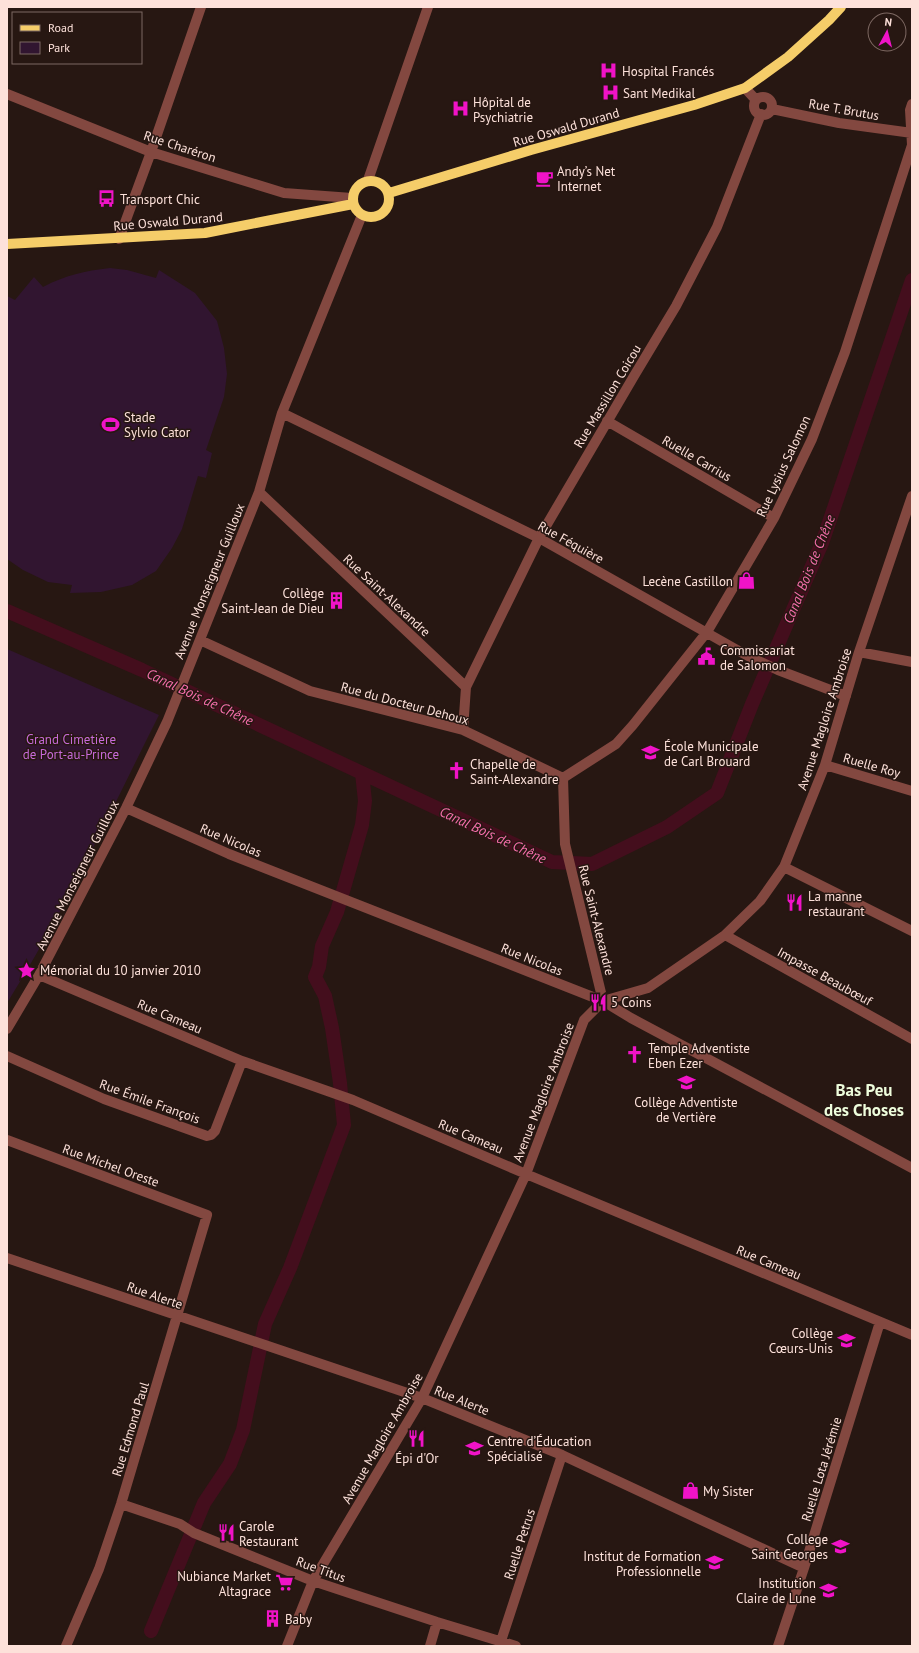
<svg xmlns="http://www.w3.org/2000/svg" width="919" height="1653" font-family="'PT Sans',sans-serif">
  <style>
    .green { fill: #311530 }
    .lines { fill: none; stroke-linecap: round; stroke-linejoin: round }
    .canal { stroke: #440e1d; stroke-width: 14 }
    .minor { stroke: #834840; stroke-width: 10 }
    .major { stroke: #f5cd69; stroke-width: 10 }
    .labels { text-anchor: middle; stroke-width: 3; stroke-linejoin: round; paint-order: stroke }
    .poi-label { font-size: 13px; fill: #fde1da; stroke: #271712; text-anchor: start }
    .street-label { font-size: 13px; fill: #fde1da; stroke: #271712 }
    .park-label { font-size: 13px; fill: #c76ad9; stroke: #271712 }
    .water-label { font-size: 14px; font-style: italic; fill: #f66fac; stroke: #271712 }
    .district-label { font-size: 17px; font-weight: bold; fill: #eefddc; stroke: #271712 }
  </style>
  <rect width="100%" height="100%" fill="#271712"/>
  <path class="green" d="M 110,268 L 127,270 L 156,278 L 159,270 L 195,293 L 217,321 L 224,348 L 227,374 L 224,397 L 206,450 L 212,453 L 206,478 L 198,476 L 182,529 L 172,548 L 156,571 L 132,585 L 101,592 L 70,593 L 72,585 L 48,582 L 23,570 L 7,559 L 7,296 L 15,300 L 34,277 L 43,287 C 66,275 84,271 110,268 Z
    M 7,649 L 159,715 C 110,812 65,911 7,1003 Z"/>
  <g class="lines">
    <path class="canal" d="M 7,611 L 142,670 L 552,862 L 592,864 L 667,827 L 717,793 L 752,704 L 822,543 L 912,280
      M 151,1631 L 204,1503 L 230,1464 L 243,1430 L 265,1324 L 290,1268 L 344,1125 L 340,1083 L 332,1028 L 325,996 L 315,977 L 319,967 L 322,946 L 337,912 L 362,825 L 365,801 L 362,773"/>
    <path class="minor" d="M 745,88 L 756,100
      M 7,94 L 151,152 L 284,193 L 352,198
      M754 106a9 9 0 1 1 18 0a9 9 0 1 1-18 0Z
      M 772,109 L 839,123 L 912,133
      M 368,180 L 428,7
      M 119,239 L 151,152 L 201,7
      M 282,413 L 539,538 L 746,655 L 778,670 L 846,696
      M 607,421 L 774,518
      M 259,492 L 466,687 L 463,730
      M 200,640 L 310,691 L 463,730 L 563,778 L 565,844 L 603,1001
      M 859,652 L 912,662
      M 466,687 L 539,538 L 634,376 L 676,306 L 717,227 L 761,114
      M 825,765 L 912,791
      M 563,778 L 616,744 L 633,725 L 707,632 L 774,518 L 812,439 L 845,352 L 912,145 L 910,110 L 912,104
      M 126,808 L 229,854 L 603,1001 L 631,1018 L 912,1168
      M 784,867 L 912,931
      M 725,935 L 912,1039
      M 39,975 L 242,1061 L 353,1100 L 526,1174 L 912,1335
      M 7,1029 L 39,975 L 126,808 L 167,722 L 259,492 L 282,413 L 362,215
      M 7,1056 L 104,1099 L 207,1136 L 211,1135 L 215,1131 L 242,1061
      M 7,1140 L 207,1215 L 121,1504 L 99,1569 L 66,1646
      M 7,1258 L 422,1398 L 562,1455 L 804,1568
      M 121,1504 L 180,1524 L 194,1533 L 313,1581 L 437,1622 L 516,1646
      M 501,1641 L 562,1455
      M 287,1646 L 313,1581 L 422,1398 L 526,1174 L 584,1020 L 603,1001 L 648,988 L 725,935 L 760,901 L 784,867 L 825,765 L 859,652 L 912,496
      M 430,1646 L 437,1622
      M 778,1646 L 804,1568 L 880,1322"/>
    <path class="major" d="M353 199a18 18 0 1 1 36 0a18 18 0 1 1-36 0Z
      M 389,193 L 531,150 L 694,105 L 745,88 L 788,57 L 829,20 L 841,7
      M 7,244 L 205,233 L 353,204"/>
  </g>
  <defs>
    <symbol id="hospital-bare" viewBox="-9 -9 18 18"><path d="M-5-5h3v3.5h4V-5h3V5h-3V1.5h-4V5h-3Z" fill="#f013c7" stroke="#271712" stroke-width="2.5" paint-order="stroke"/></symbol>
    <symbol id="cafe-bare" viewBox="-9 -9 18 18"><path d="M-5.5-4.5H6V0H3Q3 3.5 0 3.5H-2.5Q-5.5 3.5-5.5 0ZM3-3.2v2h1.7v-2ZM-6 4.5H4V6H-6Z" fill="#f013c7" stroke="#271712" stroke-width="2.5" paint-order="stroke"/></symbol>
    <symbol id="bus-bare" viewBox="-9 -9 18 18"><path d="M-5-6H5V4H4V6H2V4H-2V6H-4V4H-5ZM-3.5-4V0h7V-4ZM-3.5 1.2v1.5H-2V1.2ZM2 1.2v1.5H3.5V1.2Z" fill="#f013c7" stroke="#271712" stroke-width="2.5" paint-order="stroke"/></symbol>
    <symbol id="stadium-bare" viewBox="-9 -9 18 18"><path d="M0-5a6.5 5 0 1 0 0 10a6.5 5 0 1 0 0-10ZM-3.5-1.8h7v3.6h-7Z" fill="#f013c7" stroke="#271712" stroke-width="2.5" paint-order="stroke"/></symbol>
    <symbol id="shop-bare" viewBox="-9 -9 18 18"><path d="M-5-2.5h2.3a2.7 3.5 0 0 1 5.4 0H5L5.5 6h-11ZM-1.5-2.5h3a1.5 2.3 0 0 0-3 0Z" fill="#f013c7" stroke="#271712" stroke-width="2.5" paint-order="stroke"/></symbol>
    <symbol id="building-bare" viewBox="-9 -9 18 18"><path d="M-4-6H4V6H1V3H-1V6H-4ZM-2.5-4.3h1.7v1.8h-1.7ZM.8-4.3h1.7v1.8H.8ZM-2.5-1h1.7V.8h-1.7ZM.8-1h1.7V.8H.8Z" fill="#f013c7" stroke="#271712" stroke-width="2.5" paint-order="stroke"/></symbol>
    <symbol id="civic-bare" viewBox="-9 -9 18 18"><path d="M-.6-6.5H3V-4.5H.6V-3L4-1V1h2V6H-6V1h2V-1L-.6-3ZM-1.2 2.5V6h2.4V2.5Z" fill="#f013c7" stroke="#271712" stroke-width="2.5" paint-order="stroke"/></symbol>
    <symbol id="school-bare" viewBox="-9 -9 18 18"><path d="M0-5L7-2L0 1L-7-2ZM-4 1L0 2.5L4 1V4Q0 6-4 4Z" fill="#f013c7" stroke="#271712" stroke-width="2.5" paint-order="stroke"/></symbol>
    <symbol id="church-bare" viewBox="-9 -9 18 18"><path d="M-1.2-6h2.4v3.5h3.3v2.4h-3.3V6h-2.4V-.1h-3.3v-2.4h3.3Z" fill="#f013c7" stroke="#271712" stroke-width="2.5" paint-order="stroke"/></symbol>
    <symbol id="restaurant-bare" viewBox="-9 -9 18 18"><path d="M-5-6h1v4h1v-4h1v4h1v-4h1v5L-1.5 .5V6h-2V.5L-5-1ZM5-6V6H3V1.5H1.5Q1.5-4 5-6Z" fill="#f013c7" stroke="#271712" stroke-width="2.5" paint-order="stroke"/></symbol>
    <symbol id="sight-bare" viewBox="-9 -9 18 18"><path d="M0-6L1.8-2.2L6-1.7L2.9 1.2L3.7 5.4L0 3.3L-3.7 5.4L-2.9 1.2L-6-1.7L-1.8-2.2Z" fill="#f013c7" stroke="#271712" stroke-width="2.5" paint-order="stroke"/></symbol>
    <symbol id="supermarket-bare" viewBox="-9 -9 18 18"><path d="M-6-5.5h2.5l.6 2H6L4.5 2H-2.5L-4.4-4H-6ZM-1.5 3.2a1.3 1.3 0 1 0 .1 0ZM3 3.2a1.3 1.3 0 1 0 .1 0Z" fill="#f013c7" stroke="#271712" stroke-width="2.5" paint-order="stroke"/></symbol>
  </defs>
  <g fill-rule="evenodd">
    <use href="#hospital-bare" x="596" y="58" width="25" height="25"/>
    <use href="#hospital-bare" x="598" y="80" width="25" height="25"/>
    <use href="#hospital-bare" x="448" y="96" width="25" height="25"/>
    <use href="#cafe-bare" x="532" y="166" width="25" height="25"/>
    <use href="#bus-bare" x="94" y="186" width="25" height="25"/>
    <use href="#stadium-bare" x="98" y="412" width="25" height="25"/>
    <use href="#shop-bare" x="734" y="568" width="25" height="25"/>
    <use href="#building-bare" x="324" y="588" width="25" height="25"/>
    <use href="#civic-bare" x="694" y="644" width="25" height="25"/>
    <use href="#school-bare" x="638" y="740" width="25" height="25"/>
    <use href="#church-bare" x="444" y="758" width="25" height="25"/>
    <use href="#restaurant-bare" x="782" y="890" width="25" height="25"/>
    <use href="#sight-bare" x="14" y="958" width="25" height="25"/>
    <use href="#restaurant-bare" x="586" y="990" width="25" height="25"/>
    <use href="#church-bare" x="622" y="1042" width="25" height="25"/>
    <use href="#school-bare" x="674" y="1070" width="25" height="25"/>
    <use href="#school-bare" x="834" y="1328" width="25" height="25"/>
    <use href="#restaurant-bare" x="404" y="1426" width="25" height="25"/>
    <use href="#school-bare" x="462" y="1436" width="25" height="25"/>
    <use href="#shop-bare" x="678" y="1478" width="25" height="25"/>
    <use href="#restaurant-bare" x="214" y="1520" width="25" height="25"/>
    <use href="#school-bare" x="828" y="1534" width="25" height="25"/>
    <use href="#school-bare" x="702" y="1550" width="25" height="25"/>
    <use href="#supermarket-bare" x="272" y="1570" width="25" height="25"/>
    <use href="#school-bare" x="816" y="1578" width="25" height="25"/>
    <use href="#building-bare" x="260" y="1606" width="25" height="25"/>
  </g>
  <g class="labels">
    <g class="poi-label">
      <text x="622" y="76">Hospital Francés</text>
      <text x="623" y="98">Sant Medikal</text>
      <text x="473" y="107">Hôpital de<tspan x="473" dy="15">Psychiatrie</tspan></text>
      <text x="557" y="176">Andy’s Net<tspan x="557" dy="15">Internet</tspan></text>
      <text x="120" y="204">Transport Chic</text>
      <text x="124" y="422">Stade<tspan x="124" dy="15">Sylvio Cator</tspan></text>
      <text x="733" y="586" text-anchor="end">Lecène Castillon</text>
      <text x="324" y="598" text-anchor="end">Collège<tspan x="324" dy="15">Saint-Jean de Dieu</tspan></text>
      <text x="720" y="655">Commissariat<tspan x="720" dy="15">de Salomon</tspan></text>
      <text x="664" y="751">École Municipale<tspan x="664" dy="15">de Carl Brouard</tspan></text>
      <text x="470" y="769">Chapelle de<tspan x="470" dy="15">Saint-Alexandre</tspan></text>
      <text x="808" y="901">La manne<tspan x="808" dy="15">restaurant</tspan></text>
      <text x="40" y="975">Mémorial du 10 janvier 2010</text>
      <text x="611" y="1007">5 Coins</text>
      <text x="648" y="1053">Temple Adventiste<tspan x="648" dy="15">Eben Ezer</tspan></text>
      <text x="686" y="1107" text-anchor="middle">Collège Adventiste<tspan x="686" dy="15">de Vertière</tspan></text>
      <text x="833" y="1338" text-anchor="end">Collège<tspan x="833" dy="15">Cœurs-Unis</tspan></text>
      <text x="487" y="1446">Centre d’Éducation<tspan x="487" dy="15">Spécialisé</tspan></text>
      <text x="417" y="1463" text-anchor="middle">Épi d'Or</text>
      <text x="703" y="1496">My Sister</text>
      <text x="239" y="1531">Carole<tspan x="239" dy="15">Restaurant</tspan></text>
      <text x="828" y="1544" text-anchor="end">College<tspan x="828" dy="15">Saint Georges</tspan></text>
      <text x="701" y="1561" text-anchor="end">Institut de Formation<tspan x="701" dy="15">Professionnelle</tspan></text>
      <text x="271" y="1581" text-anchor="end">Nubiance Market<tspan x="271" dy="15">Altagrace</tspan></text>
      <text x="816" y="1588" text-anchor="end">Institution<tspan x="816" dy="15">Claire de Lune</tspan></text>
      <text x="285" y="1624">Baby</text>
    </g>
    <g class="street-label">
      <text transform="translate(844 109) rotate(10)" y="5">Rue T. Brutus</text>
      <text transform="translate(566 127) rotate(-16)" y="5">Rue Oswald Durand</text>
      <text transform="translate(180 146) rotate(18)" y="5">Rue Charéron</text>
      <text transform="translate(168 221) rotate(-5)" y="5">Rue Oswald Durand</text>
      <text transform="translate(607 396) rotate(-59)" y="5">Rue Massillon Coicou</text>
      <text transform="translate(697 458) rotate(30)" y="5">Ruelle Carrius</text>
      <text transform="translate(783 466) rotate(-65)" y="5">Rue Lysius Salomon</text>
      <text transform="translate(571 542) rotate(29)" y="5">Rue Féquière</text>
      <text transform="translate(209 581) rotate(-68)" y="5">Avenue Monseigneur Guilloux</text>
      <text transform="translate(387 595) rotate(43)" y="5">Rue Saint-Alexandre</text>
      <text transform="translate(405 703) rotate(15)" y="5">Rue du Docteur Dehoux</text>
      <text transform="translate(824 719) rotate(-72)" y="5">Avenue Magloire Ambroise</text>
      <text transform="translate(872 765) rotate(16)" y="5">Ruelle Roy</text>
      <text transform="translate(231 840) rotate(23)" y="5">Rue Nicolas</text>
      <text transform="translate(77 875) rotate(-63)" y="5">Avenue Monseigneur Guilloux</text>
      <text transform="translate(597 920) rotate(76)" y="5">Rue Saint-Alexandre</text>
      <text transform="translate(532 959) rotate(22)" y="5">Rue Nicolas</text>
      <text transform="translate(825 976) rotate(29)" y="5">Impasse Beaubœuf</text>
      <text transform="translate(170 1016) rotate(23)" y="5">Rue Cameau</text>
      <text transform="translate(543 1092) rotate(-69)" y="5">Avenue Magloire Ambroise</text>
      <text transform="translate(150 1101) rotate(20)" y="5">Rue Émile François</text>
      <text transform="translate(471 1136) rotate(23)" y="5">Rue Cameau</text>
      <text transform="translate(111 1165) rotate(20)" y="5">Rue Michel Oreste</text>
      <text transform="translate(769 1262) rotate(23)" y="5">Rue Cameau</text>
      <text transform="translate(155 1295) rotate(19)" y="5">Rue Alerte</text>
      <text transform="translate(462 1400) rotate(22)" y="5">Rue Alerte</text>
      <text transform="translate(130 1429) rotate(-73)" y="5">Rue Edmond Paul</text>
      <text transform="translate(382 1438) rotate(-60)" y="5">Avenue Magloire Ambroise</text>
      <text transform="translate(821 1469) rotate(-73)" y="5">Ruelle Lota Jérémie</text>
      <text transform="translate(519 1544) rotate(-72)" y="5">Ruelle Petrus</text>
      <text transform="translate(321 1569) rotate(20)" y="5">Rue Titus</text>
    </g>
    <g class="park-label">
      <text x="71" y="744">Grand Cimetière<tspan x="71" dy="15">de Port-au-Prince</tspan></text>
    </g>
    <g class="water-label">
      <text transform="translate(809 569) rotate(-68)" y="5">Canal Bois de Chêne</text>
      <text transform="translate(200 697) rotate(25)" y="5">Canal Bois de Chêne</text>
      <text transform="translate(493 835) rotate(25)" y="5">Canal Bois de Chêne</text>
    </g>
    <g class="district-label">
      <text x="864" y="1096">Bas Peu<tspan x="864" dy="20">des Choses</tspan></text>
    </g>
  </g>
  <rect width="919" height="1653" fill="none" stroke="#fde1da" stroke-width="16"/>
  <rect x="12" y="12" width="130" height="52" fill="#271712" stroke="#7d6862"/>
  <rect x="20" y="25" width="20" height="6" fill="#f5cd69" stroke="#7d6862"/>
  <text x="48" y="32" font-size="12" fill="#fde1da">Road</text>
  <rect x="20" y="42" width="20" height="12" fill="#311530" stroke="#7d6862"/>
  <text x="48" y="52" font-size="12" fill="#fde1da">Park</text>
  <g transform="translate(887 32) rotate(7)"><circle r="19" fill="#271712" stroke="#7d6862"/>
  <path d="M0-3L7 15L0 10L-7 15Z" fill="#f013c7"/>
  <text y="-6" font-size="11" font-weight="bold" text-anchor="middle" fill="#fde1da">N</text>
  </g>
</svg>
